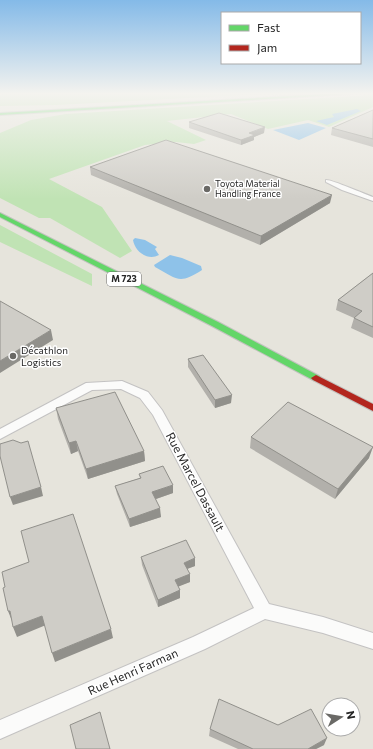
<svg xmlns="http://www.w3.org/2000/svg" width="373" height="749" font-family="Commissioner,sans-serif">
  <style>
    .green { fill: #c0e3b4 }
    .water { fill: #8ec2e9 }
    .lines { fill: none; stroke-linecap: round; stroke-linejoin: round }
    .street-casing { stroke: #c3c2c2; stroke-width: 2 }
    .fast-casing { stroke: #c3c2bf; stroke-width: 2 }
    .jam-casing { stroke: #c3c2bf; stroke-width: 2 }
    .street { fill: #fbfbfa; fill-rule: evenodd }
    .fast { fill: #63d668; fill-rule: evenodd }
    .jam { fill: #b3261e; fill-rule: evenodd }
    .wall { fill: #b2b0ab }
    .shaded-wall { fill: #91908b }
    .building { fill: #cfcdc7; stroke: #91908b }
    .poi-dot { fill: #6a6966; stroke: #fff; stroke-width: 1.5 }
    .labels { text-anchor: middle; stroke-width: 3; stroke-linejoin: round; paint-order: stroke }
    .far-poi-label { font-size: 9px; fill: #272727; stroke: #fff; text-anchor: start }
    .shield { fill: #fff; stroke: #686868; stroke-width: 1 }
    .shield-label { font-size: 9px; font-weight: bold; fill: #272727 }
    .poi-label { font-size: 10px; fill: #272727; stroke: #fff; text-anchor: start }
    .near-street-label { font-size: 12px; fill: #272727; stroke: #fff }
  </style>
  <rect width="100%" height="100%" fill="#e6e4dc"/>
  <path class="green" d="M 7,94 L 263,94 L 57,105 L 0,106 L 0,95 Z
    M 373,95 L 373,107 L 329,127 L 308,120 L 268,129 L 231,114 L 167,121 L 206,140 L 194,144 L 176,142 L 145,145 L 49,179 L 102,207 L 132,251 L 120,258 L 50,218 L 39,218 L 0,198 L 0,133 L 31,120 L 66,114 Z
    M 0,225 L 92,274 L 92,286 L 0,242 Z"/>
  <path class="water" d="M 357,109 L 361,111 L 327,125 L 316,121 L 334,117 L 332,114 Z
    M 308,123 L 326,128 L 299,140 L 273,130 Z
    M 135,238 L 145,240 L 157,247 L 155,249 L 159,255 C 148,261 135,252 133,240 Z
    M 170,255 L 182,258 L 201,266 L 202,270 C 179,285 177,279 155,267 L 154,265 Z"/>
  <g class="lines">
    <defs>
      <path id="street" d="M 326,180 C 330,179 365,194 373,197 L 373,201 L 342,190 L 326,182 Z
        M 122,381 L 148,392 L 162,410 L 269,604 L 323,617 L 373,633 L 373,649 L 323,633 L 265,619 L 205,649 L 0,739 L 0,720 L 193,637 L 254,608 L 153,415 L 140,398 L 121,389 L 92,390 L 0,439 L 0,429 L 86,383 Z"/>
      <path id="fast" d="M 323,94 L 352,94 L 0,115 L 0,113 Z
        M 0,213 L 218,322 L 319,376 L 321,378 L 316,381 L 313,380 L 212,326 L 0,217 Z"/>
      <path id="jam" d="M 316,375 L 373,404 L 373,411 L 313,380 L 311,378 Z"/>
    </defs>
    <use href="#street" class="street-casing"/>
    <use href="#fast" class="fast-casing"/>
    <use href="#jam" class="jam-casing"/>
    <use href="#street" class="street"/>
    <use href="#fast" class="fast"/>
    <use href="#jam" class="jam"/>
  </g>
  <path class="wall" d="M 373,110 L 373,147 L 331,135 L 332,128 Z
    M 189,122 L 264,133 L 254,137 L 254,140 L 241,145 L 189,128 Z
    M 90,167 L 330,203 L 260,245 L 91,175 Z
    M 373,273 L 373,338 L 351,328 L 354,318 L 336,310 L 338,300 Z
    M 188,359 L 231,403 L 215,408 L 188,367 Z
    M 56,408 L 144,451 L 145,461 L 88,479 L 78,451 L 71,454 L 58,419 Z
    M 251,437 L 369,458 L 335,499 L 250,448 Z
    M 139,474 L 173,493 L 156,499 L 161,517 L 130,527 L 117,494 L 115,486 L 140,478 Z
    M 141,557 L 195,566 L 187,569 L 190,582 L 178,586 L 180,590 L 180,598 L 158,607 L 142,565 Z
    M 210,729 L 324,745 L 316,749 L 238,749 L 209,736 Z"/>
  <path class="shaded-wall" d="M 265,127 L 264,133 L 254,137 L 254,140 L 241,145 L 241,140 L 249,133 Z
    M 332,195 L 330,203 L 260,245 L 261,236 Z
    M 51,330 L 53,340 L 0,373 L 0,361 Z
    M 232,395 L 231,403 L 215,408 L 215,400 Z
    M 76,441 L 78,451 L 71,454 L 69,443 Z
    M 373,447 L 369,458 L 335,499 L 338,489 Z
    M 144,451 L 145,461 L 88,479 L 86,469 Z
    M 173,485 L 173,493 L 153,500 L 152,492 Z
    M 41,487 L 43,496 L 13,505 L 10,497 Z
    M 160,508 L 161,517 L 130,527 L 129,519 Z
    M 195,558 L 195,566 L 184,570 L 184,563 Z
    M 190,574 L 190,582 L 175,588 L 175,580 Z
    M 180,590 L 180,598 L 158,607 L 158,600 Z
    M 8,611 L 10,611 L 12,621 Z
    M 42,616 L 46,625 L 17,637 L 13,627 Z
    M 111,629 L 113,638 L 55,662 L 52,653 Z
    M 327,738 L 324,745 L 316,749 L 308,749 Z"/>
  <path class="building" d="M 373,110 L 373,139 L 332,128 Z
    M 219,113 L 265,127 L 249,133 L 255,135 L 241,140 L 189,122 Z
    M 166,140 L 332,195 L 261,236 L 90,167 Z
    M 373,273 L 373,327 L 354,318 L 362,311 L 338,300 Z
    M 0,301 L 51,330 L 0,361 Z
    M 203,355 L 232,395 L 215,400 L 188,359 Z
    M 115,392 L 144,451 L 86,469 L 76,441 L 69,443 L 56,408 Z
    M 288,402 L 373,447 L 338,489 L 251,437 Z
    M 13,440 L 21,443 L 28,441 L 41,487 L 10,497 L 0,456 L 0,444 Z
    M 163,466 L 173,485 L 152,492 L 160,508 L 129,519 L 115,486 L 141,478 L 139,474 Z
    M 73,514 L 111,629 L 52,653 L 42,616 L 13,627 L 10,611 L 8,611 L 3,588 L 5,587 L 2,572 L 29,562 L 21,531 Z
    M 186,540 L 195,558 L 184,563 L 190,574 L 175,580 L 180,590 L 158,600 L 141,557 Z
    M 219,699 L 278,725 L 311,709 L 327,738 L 308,749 L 253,749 L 210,729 Z
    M 100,712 L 110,749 L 76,749 L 70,725 Z"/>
  <linearGradient id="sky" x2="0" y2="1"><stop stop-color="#84bae8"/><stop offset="0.47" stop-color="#f4f3ef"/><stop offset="1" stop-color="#f4f3ef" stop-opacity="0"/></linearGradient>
  <rect width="373" height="199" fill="url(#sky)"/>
  <g class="poi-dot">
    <circle cx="207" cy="189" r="4"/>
    <circle cx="13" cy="356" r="4"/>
  </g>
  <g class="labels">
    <g class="far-poi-label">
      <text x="215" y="187">Toyota Material<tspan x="215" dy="10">Handling France</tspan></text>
    </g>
    <rect class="shield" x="107" y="272" width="34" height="14" rx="3"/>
    <g class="shield-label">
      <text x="124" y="282">M 723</text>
    </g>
    <g class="poi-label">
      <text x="21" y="354">Décathlon<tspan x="21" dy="12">Logistics</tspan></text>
    </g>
    <g class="near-street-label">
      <text transform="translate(195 482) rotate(62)" y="4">Rue Marcel Dassault</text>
      <text transform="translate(133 672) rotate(-24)" y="4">Rue Henri Farman</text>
    </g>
  </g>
  <rect x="221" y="12" width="140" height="52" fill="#ffffff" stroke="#a9a9a9"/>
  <rect x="229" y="25" width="20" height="6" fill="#63d668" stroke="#a9a9a9"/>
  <text x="257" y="32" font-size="12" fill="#272727">Fast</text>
  <rect x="229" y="45" width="20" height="6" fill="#b3261e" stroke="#a9a9a9"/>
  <text x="257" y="52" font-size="12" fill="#272727">Jam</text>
  <g transform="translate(341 717) rotate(78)"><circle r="19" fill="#ffffff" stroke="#a9a9a9"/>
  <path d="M0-3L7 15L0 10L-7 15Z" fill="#6a6966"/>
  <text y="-6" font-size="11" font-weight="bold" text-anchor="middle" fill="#272727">N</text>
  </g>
</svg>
